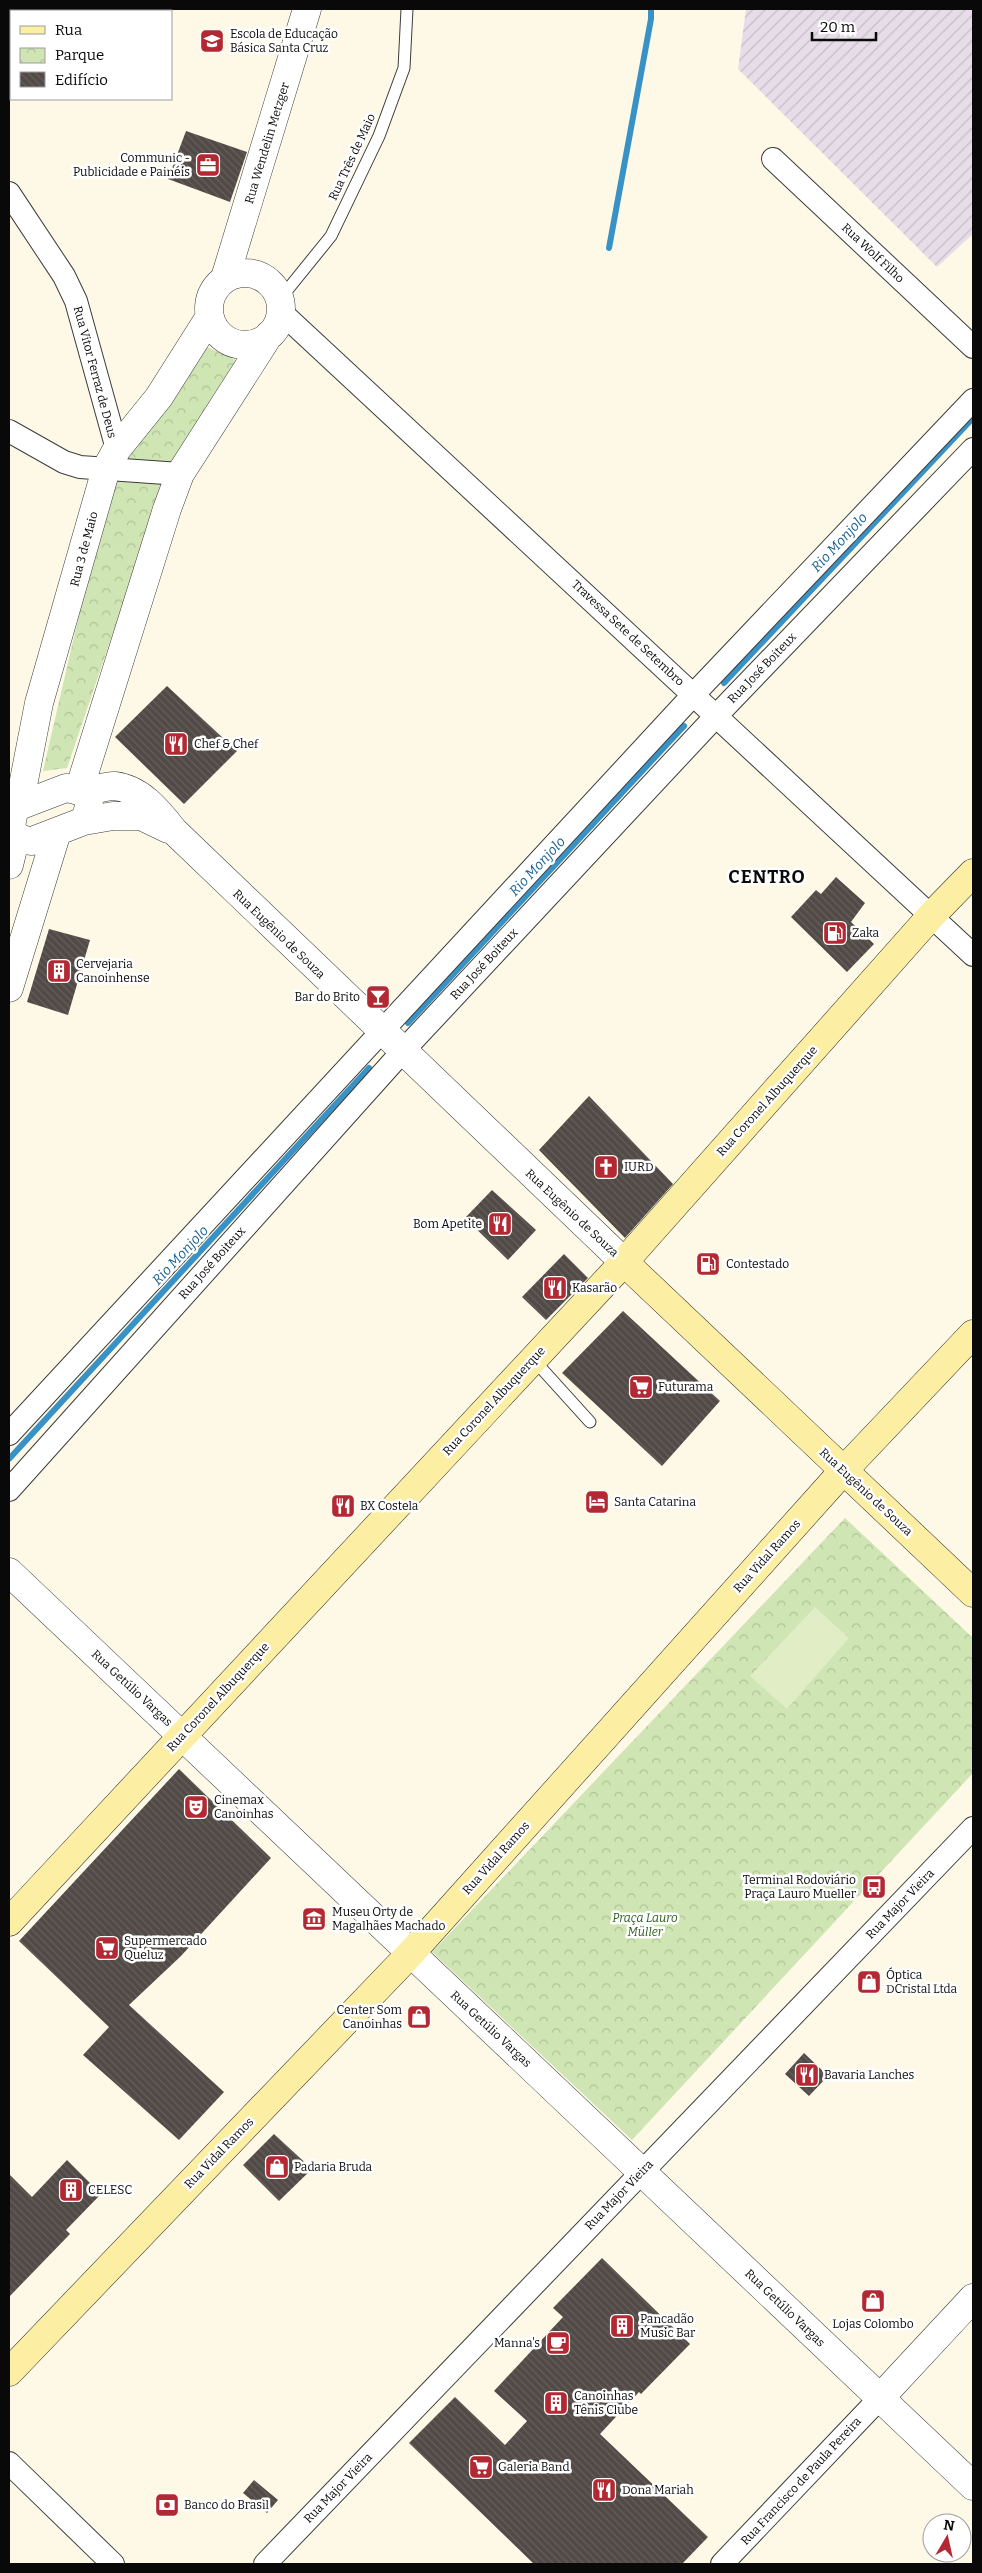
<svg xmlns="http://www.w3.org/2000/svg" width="982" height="2573" font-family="Bitter,serif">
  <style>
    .industrial { fill: url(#industrial-furrows) }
    .park { fill: url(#park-crowns) }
    .pitch { fill: #e0edc5 }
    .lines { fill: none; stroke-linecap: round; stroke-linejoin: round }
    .stream { stroke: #3992c6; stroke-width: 6 }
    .building { fill: url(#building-back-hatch) }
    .service-casing { stroke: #3c3c3c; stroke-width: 13 }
    .minor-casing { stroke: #3c3c3c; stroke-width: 24 }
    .tertiary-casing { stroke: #3c3c3c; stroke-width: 29 }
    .secondary-casing { stroke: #2b2b2b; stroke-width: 29 }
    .service { stroke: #fff; stroke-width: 11 }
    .minor { stroke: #fff; stroke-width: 22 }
    .tertiary { stroke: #fff; stroke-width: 28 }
    .secondary { stroke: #fcefa4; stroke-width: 28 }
    .labels { text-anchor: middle; stroke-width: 5; stroke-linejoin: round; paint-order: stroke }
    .poi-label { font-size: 12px; fill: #090909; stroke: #fff; text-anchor: start }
    .street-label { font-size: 12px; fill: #090909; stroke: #fff }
    .park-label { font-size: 12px; font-style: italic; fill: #2d5d1e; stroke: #fff }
    .water-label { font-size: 14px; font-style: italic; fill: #1a6294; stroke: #fff }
    .district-label { font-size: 18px; font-weight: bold; letter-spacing: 1px; fill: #090909; stroke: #fff }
  </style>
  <defs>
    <pattern id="industrial-furrows" width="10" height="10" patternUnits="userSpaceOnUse" patternTransform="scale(1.25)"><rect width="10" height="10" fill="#e7dde9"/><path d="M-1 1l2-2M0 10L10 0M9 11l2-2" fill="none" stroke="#c5bcc6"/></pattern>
    <pattern id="park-crowns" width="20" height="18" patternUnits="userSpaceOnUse" patternTransform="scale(1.25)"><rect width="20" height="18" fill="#cfe5b3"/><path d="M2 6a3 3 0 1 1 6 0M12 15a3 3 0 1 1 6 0" fill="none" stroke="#b0c399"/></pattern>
    <pattern id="building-back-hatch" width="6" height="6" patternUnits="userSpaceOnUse" patternTransform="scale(1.25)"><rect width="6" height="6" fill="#514a46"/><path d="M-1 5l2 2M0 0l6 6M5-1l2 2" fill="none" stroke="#655f5c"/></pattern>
  </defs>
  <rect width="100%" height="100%" fill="#fef9e7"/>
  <path class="industrial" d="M 746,9 L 973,9 L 973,234 L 937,267 L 738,69 Z"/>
  <path class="park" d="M 207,347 L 238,361 L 151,521 L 67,768 L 43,771 L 109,485 Z
    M 845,1518 L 973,1638 L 973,1773 L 632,2140 L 432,1952 Z"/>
  <path class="pitch" d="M 815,1607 L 849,1638 L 787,1709 L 750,1676 Z"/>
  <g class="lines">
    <path class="stream" d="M 609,248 L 651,19 L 651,9
      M 724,683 L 973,418
      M 408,1023 L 684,726
      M 9,1459 L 369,1068"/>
  </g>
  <path class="building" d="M 186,131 L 247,152 L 230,202 L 168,179 Z
    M 167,686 L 237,751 L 184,804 L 115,737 Z
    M 836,877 L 865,903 L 851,922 L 874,944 L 847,972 L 791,917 L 816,890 L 821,894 Z
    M 49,929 L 90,940 L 68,1015 L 27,1002 Z
    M 589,1096 L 673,1184 L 625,1238 L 539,1150 Z
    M 492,1190 L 536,1230 L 508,1260 L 465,1218 Z
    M 564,1254 L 588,1278 L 546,1320 L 522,1297 Z
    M 623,1311 L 720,1401 L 662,1466 L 562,1373 Z
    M 179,1769 L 271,1858 L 181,1956 L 129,2005 L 224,2092 L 179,2140 L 83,2055 L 109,2027 L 19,1941 Z
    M 804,2053 L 828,2076 L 809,2096 L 785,2074 Z
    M 274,2134 L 312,2169 L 279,2201 L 243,2165 Z
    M 67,2160 L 101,2194 L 66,2230 L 70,2234 L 9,2297 L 9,2174 L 32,2197 Z
    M 602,2258 L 690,2344 L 641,2394 L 639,2392 L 600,2434 L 708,2537 L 682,2564 L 534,2564 L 409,2443 L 455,2397 L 505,2445 L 527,2421 L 494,2391 L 563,2317 L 553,2308 Z
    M 254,2480 L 278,2500 L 267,2513 L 243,2493 Z"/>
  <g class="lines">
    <defs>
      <path id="service" d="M 280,299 L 331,236 L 379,136 L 404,68 L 407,9
        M 533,1359 L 590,1422"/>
      <path id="minor" d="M 773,159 L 973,347
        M 9,193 L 64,276 L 76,301 L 117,449
        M 281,312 L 973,955
        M 9,431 L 64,462 L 80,467 L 180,474
        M 9,1434 L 694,694 L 973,400
        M 9,1490 L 402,1052 L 717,715 L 973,449
        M 9,2463 L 113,2564
        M 265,2564 L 973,1828
        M 722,2564 L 879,2399"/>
      <path id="tertiary" d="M209 309a36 36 0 1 1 72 0a36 36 0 1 1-72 0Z
        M 225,278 L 307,9
        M 66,788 C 89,791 94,800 84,821 L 32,841 C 21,840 14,837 11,826 L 14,811 L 19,806 Z
        M 79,790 L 167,509 L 180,474 L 269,335
        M 83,792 C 93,791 106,785 115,786 C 141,789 159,812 174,831 L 624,1262
        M 19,806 L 39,703 L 106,469 L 117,449 L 159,397 L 209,318
        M 84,821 L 113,816 L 141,816 L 168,829
        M 9,865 L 16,836
        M 9,988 L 57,832
        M 9,1572 L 973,2486
        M 879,2399 L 973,2298"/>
      <path id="secondary" d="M 624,1262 L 973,1593
        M 9,1922 L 624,1262 L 931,916 L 973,873
        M 9,2372 L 411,1953 L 844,1470 L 973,1334"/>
    </defs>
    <use href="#service" class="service-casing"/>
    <use href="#minor" class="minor-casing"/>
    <use href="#tertiary" class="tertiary-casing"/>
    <use href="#secondary" class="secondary-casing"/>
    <use href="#service" class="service"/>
    <use href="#minor" class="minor"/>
    <use href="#tertiary" class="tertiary"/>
    <use href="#secondary" class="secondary"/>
  </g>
  <defs>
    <symbol id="school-square" viewBox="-11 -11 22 22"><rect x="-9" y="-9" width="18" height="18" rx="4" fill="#b22933" stroke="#fff"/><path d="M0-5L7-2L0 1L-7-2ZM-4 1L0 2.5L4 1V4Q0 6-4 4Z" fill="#fff"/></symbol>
    <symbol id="office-square" viewBox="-11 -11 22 22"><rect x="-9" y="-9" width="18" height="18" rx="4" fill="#b22933" stroke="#fff"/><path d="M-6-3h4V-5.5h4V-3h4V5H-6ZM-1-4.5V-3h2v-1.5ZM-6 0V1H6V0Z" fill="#fff"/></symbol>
    <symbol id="restaurant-square" viewBox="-11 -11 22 22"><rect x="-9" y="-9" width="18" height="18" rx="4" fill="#b22933" stroke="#fff"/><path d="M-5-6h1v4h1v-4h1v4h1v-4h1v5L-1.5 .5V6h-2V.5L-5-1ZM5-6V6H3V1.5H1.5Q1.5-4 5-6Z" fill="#fff"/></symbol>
    <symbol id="fuel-square" viewBox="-11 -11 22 22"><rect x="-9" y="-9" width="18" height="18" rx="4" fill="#b22933" stroke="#fff"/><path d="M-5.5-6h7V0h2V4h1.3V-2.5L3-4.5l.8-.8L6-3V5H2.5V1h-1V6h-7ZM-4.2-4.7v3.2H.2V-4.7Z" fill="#fff"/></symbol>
    <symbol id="building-square" viewBox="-11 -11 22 22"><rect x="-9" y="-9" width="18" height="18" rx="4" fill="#b22933" stroke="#fff"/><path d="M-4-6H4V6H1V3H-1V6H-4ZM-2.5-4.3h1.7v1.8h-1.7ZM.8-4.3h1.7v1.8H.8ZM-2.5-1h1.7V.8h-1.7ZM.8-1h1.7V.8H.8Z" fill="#fff"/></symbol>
    <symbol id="bar-square" viewBox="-11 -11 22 22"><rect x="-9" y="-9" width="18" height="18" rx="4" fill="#b22933" stroke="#fff"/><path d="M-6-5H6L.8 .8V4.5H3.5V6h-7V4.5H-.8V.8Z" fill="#fff"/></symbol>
    <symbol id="church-square" viewBox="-11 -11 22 22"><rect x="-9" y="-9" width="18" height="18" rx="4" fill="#b22933" stroke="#fff"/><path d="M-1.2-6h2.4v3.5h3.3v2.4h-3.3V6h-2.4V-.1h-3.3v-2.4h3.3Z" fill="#fff"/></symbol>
    <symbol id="supermarket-square" viewBox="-11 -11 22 22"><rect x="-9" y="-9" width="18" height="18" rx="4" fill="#b22933" stroke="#fff"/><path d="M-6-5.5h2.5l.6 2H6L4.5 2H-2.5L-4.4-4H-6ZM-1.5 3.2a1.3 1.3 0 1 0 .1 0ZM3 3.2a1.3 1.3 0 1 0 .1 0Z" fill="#fff"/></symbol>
    <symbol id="hotel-square" viewBox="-11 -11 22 22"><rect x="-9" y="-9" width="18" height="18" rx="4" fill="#b22933" stroke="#fff"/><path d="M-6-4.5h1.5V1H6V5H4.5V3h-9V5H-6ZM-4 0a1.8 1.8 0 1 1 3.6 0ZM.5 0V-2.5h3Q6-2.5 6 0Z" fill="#fff"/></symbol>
    <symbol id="theatre-square" viewBox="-11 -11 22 22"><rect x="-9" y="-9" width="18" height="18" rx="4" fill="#b22933" stroke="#fff"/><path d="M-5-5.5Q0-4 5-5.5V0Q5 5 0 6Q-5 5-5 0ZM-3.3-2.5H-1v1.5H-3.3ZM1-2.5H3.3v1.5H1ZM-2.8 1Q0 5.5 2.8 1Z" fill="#fff"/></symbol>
    <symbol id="bus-square" viewBox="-11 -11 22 22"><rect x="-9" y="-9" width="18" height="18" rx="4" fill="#b22933" stroke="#fff"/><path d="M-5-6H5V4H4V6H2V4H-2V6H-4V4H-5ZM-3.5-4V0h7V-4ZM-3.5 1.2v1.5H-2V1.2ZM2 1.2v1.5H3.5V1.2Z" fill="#fff"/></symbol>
    <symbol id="museum-square" viewBox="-11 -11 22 22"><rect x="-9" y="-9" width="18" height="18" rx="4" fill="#b22933" stroke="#fff"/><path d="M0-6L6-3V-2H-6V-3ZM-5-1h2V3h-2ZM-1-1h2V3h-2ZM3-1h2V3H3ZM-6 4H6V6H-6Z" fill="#fff"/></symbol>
    <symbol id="shop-square" viewBox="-11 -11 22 22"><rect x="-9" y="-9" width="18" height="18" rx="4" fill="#b22933" stroke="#fff"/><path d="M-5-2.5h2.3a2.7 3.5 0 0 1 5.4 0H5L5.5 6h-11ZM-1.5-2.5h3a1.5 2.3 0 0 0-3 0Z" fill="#fff"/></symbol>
    <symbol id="cafe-square" viewBox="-11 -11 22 22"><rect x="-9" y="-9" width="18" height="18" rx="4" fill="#b22933" stroke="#fff"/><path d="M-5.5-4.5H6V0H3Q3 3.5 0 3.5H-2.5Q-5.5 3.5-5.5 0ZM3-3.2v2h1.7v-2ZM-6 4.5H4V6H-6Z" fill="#fff"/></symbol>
    <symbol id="bank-square" viewBox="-11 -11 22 22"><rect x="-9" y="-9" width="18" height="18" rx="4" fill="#b22933" stroke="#fff"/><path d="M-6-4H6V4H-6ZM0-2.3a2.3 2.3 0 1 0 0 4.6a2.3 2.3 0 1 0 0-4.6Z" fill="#fff"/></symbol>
  </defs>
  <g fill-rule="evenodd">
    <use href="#school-square" x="198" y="27" width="28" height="28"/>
    <use href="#office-square" x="194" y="151" width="28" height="28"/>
    <use href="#restaurant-square" x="162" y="730" width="28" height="28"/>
    <use href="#fuel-square" x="821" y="919" width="28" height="28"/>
    <use href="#building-square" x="45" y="957" width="28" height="28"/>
    <use href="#bar-square" x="364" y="983" width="28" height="28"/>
    <use href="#church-square" x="592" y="1153" width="28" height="28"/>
    <use href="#restaurant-square" x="486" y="1210" width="28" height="28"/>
    <use href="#fuel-square" x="694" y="1250" width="28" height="28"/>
    <use href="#restaurant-square" x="541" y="1274" width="28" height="28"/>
    <use href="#supermarket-square" x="627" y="1373" width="28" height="28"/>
    <use href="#hotel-square" x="583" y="1488" width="28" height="28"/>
    <use href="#restaurant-square" x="329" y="1492" width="28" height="28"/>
    <use href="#theatre-square" x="182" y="1793" width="28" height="28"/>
    <use href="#bus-square" x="860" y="1873" width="28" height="28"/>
    <use href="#museum-square" x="300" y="1905" width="28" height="28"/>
    <use href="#supermarket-square" x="93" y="1934" width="28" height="28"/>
    <use href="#shop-square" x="855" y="1968" width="28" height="28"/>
    <use href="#shop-square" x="405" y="2003" width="28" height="28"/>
    <use href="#restaurant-square" x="793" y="2061" width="28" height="28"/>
    <use href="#shop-square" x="263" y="2153" width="28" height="28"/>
    <use href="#building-square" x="57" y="2176" width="28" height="28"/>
    <use href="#shop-square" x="859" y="2287" width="28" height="28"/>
    <use href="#building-square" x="608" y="2312" width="28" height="28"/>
    <use href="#cafe-square" x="544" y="2329" width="28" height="28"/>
    <use href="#building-square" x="542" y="2389" width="28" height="28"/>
    <use href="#supermarket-square" x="467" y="2453" width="28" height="28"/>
    <use href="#restaurant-square" x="590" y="2476" width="28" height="28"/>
    <use href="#bank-square" x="153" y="2491" width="28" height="28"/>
  </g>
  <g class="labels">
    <g class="poi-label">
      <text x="230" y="38">Escola de Educação<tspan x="230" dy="14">Básica Santa Cruz</tspan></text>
      <text x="190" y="162" text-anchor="end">Communic -<tspan x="190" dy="14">Publicidade e Painéis</tspan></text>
      <text x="194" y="748">Chef &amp; Chef</text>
      <text x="852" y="937">Zaka</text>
      <text x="76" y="968">Cervejaria<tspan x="76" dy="14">Canoinhense</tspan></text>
      <text x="360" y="1001" text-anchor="end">Bar do Brito</text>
      <text x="624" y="1171">IURD</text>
      <text x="482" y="1228" text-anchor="end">Bom Apetite</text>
      <text x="726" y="1268">Contestado</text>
      <text x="572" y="1292">Kasarão</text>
      <text x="658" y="1391">Futurama</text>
      <text x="614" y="1506">Santa Catarina</text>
      <text x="360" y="1510">BX Costela</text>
      <text x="214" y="1804">Cinemax<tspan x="214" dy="14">Canoinhas</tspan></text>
      <text x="856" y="1884" text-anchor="end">Terminal Rodoviário<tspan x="856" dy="14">Praça Lauro Mueller</tspan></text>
      <text x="332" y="1916">Museu Orty de<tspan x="332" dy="14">Magalhães Machado</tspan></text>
      <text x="124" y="1945">Supermercado<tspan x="124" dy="14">Queluz</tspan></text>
      <text x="886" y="1979">Óptica<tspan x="886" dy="14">DCristal Ltda</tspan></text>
      <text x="402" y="2014" text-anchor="end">Center Som<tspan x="402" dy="14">Canoinhas</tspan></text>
      <text x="824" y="2079">Bavaria Lanches</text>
      <text x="294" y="2171">Padaria Bruda</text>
      <text x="88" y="2194">CELESC</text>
      <text x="640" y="2323">Pancadão<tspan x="640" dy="14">Music Bar</tspan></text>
      <text x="873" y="2328" text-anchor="middle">Lojas Colombo</text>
      <text x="540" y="2347" text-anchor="end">Manna's</text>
      <text x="574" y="2400">Canoinhas<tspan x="574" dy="14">Tênis Clube</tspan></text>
      <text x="498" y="2471">Galeria Band</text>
      <text x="622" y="2494">Dona Mariah</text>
      <text x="184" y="2509">Banco do Brasil</text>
    </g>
    <g class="street-label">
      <text transform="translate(267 143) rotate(-73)" y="4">Rua Wendelin Metzger</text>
      <text transform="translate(352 157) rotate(-65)" y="4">Rua Três de Maio</text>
      <text transform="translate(873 253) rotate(43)" y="4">Rua Wolf Filho</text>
      <text transform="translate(95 372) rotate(75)" y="4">Rua Vitor Ferraz de Deus</text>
      <text transform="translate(84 549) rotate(-75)" y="4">Rua 3 de Maio</text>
      <text transform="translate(628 633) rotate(43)" y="4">Travessa Sete de Setembro</text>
      <text transform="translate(762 668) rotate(-46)" y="4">Rua José Boiteux</text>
      <text transform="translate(279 934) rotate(44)" y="4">Rua Eugênio de Souza</text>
      <text transform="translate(484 964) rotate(-47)" y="4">Rua José Boiteux</text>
      <text transform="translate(767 1101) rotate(-48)" y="4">Rua Coronel Albuquerque</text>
      <text transform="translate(572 1213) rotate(43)" y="4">Rua Eugênio de Souza</text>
      <text transform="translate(212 1263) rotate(-48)" y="4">Rua José Boiteux</text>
      <text transform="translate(494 1401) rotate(-47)" y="4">Rua Coronel Albuquerque</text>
      <text transform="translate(866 1492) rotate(43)" y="4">Rua Eugênio de Souza</text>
      <text transform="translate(767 1556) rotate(-48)" y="4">Rua Vidal Ramos</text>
      <text transform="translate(132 1688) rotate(43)" y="4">Rua Getúlio Vargas</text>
      <text transform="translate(218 1697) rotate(-47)" y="4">Rua Coronel Albuquerque</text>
      <text transform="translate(496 1858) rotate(-48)" y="4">Rua Vidal Ramos</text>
      <text transform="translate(900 1904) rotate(-46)" y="4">Rua Major Vieira</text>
      <text transform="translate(491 2029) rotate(43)" y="4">Rua Getúlio Vargas</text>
      <text transform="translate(219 2153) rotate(-46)" y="4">Rua Vidal Ramos</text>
      <text transform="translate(619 2195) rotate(-46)" y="4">Rua Major Vieira</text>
      <text transform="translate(785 2308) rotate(44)" y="4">Rua Getúlio Vargas</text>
      <text transform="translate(801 2481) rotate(-47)" y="4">Rua Francisco de Paula Pereira</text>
      <text transform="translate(338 2488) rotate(-46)" y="4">Rua Major Vieira</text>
    </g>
    <g class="park-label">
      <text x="645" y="1922">Praça Lauro<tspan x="645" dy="14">Müller</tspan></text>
    </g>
    <g class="water-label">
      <text transform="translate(839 542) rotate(-47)" y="5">Rio Monjolo</text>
      <text transform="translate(537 866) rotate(-47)" y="5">Rio Monjolo</text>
      <text transform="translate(180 1255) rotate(-47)" y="5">Rio Monjolo</text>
    </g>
    <g class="district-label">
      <text x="767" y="883">CENTRO</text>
    </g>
  </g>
  <rect width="982" height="2573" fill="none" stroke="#090909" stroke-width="20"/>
  <rect x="10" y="10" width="162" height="90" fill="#ffffff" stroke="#9d9d9d"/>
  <rect x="20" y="26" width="25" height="8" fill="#fcefa4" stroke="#9d9d9d"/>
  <text x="55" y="35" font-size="15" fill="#090909">Rua</text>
  <rect x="20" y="48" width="25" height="15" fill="url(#park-crowns)" stroke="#9d9d9d"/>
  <text x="55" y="60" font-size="15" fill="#090909">Parque</text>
  <rect x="20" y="72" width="25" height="15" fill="url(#building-back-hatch)" stroke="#9d9d9d"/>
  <text x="55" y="85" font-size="15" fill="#090909">Edifício</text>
  <g transform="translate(947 2538) rotate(9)"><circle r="24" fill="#ffffff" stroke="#9d9d9d"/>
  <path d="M0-4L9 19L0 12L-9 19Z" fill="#b22933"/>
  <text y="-8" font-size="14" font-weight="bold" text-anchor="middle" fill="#090909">N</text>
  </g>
  <path d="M812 32v8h64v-8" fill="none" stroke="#090909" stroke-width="2.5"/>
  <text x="820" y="32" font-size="15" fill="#090909" stroke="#ffffff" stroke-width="4" paint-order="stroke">20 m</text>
</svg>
